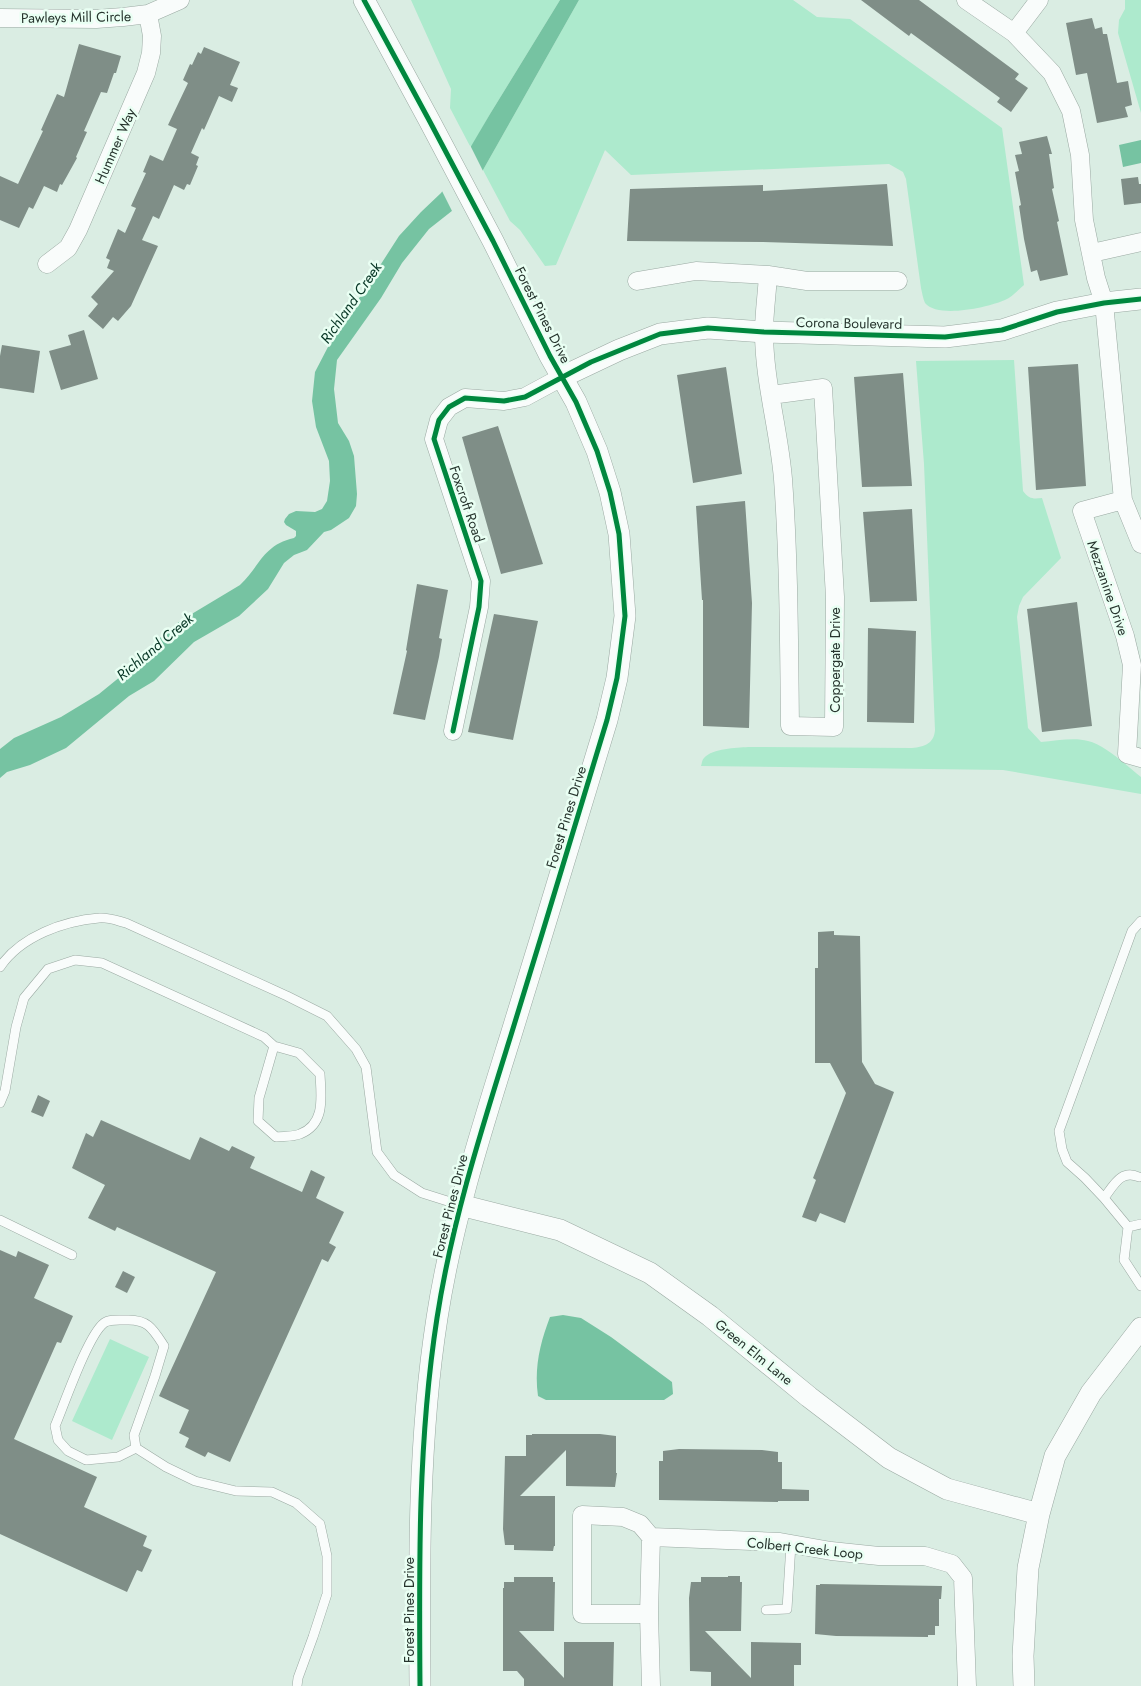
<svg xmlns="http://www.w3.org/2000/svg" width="1141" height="1686" font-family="Jost,sans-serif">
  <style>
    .green { fill: #adeacd }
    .water { fill: #76c3a2 }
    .pier { fill: #daede3 }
    .building { fill: #7f8e87 }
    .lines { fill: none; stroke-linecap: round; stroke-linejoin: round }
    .service-casing { stroke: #9aa9a2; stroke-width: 10 }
    .minor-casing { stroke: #9aa9a2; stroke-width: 19 }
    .tertiary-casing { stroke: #9aa9a2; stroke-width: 22 }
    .service { stroke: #f9fcfb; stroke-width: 9 }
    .minor { stroke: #f9fcfb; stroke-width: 18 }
    .tertiary { stroke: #f9fcfb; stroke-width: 21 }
    .cycleway-casing { stroke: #e9fff3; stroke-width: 8 }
    .cycleway { stroke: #00873e; stroke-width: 5 }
    .labels { text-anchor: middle; stroke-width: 5; stroke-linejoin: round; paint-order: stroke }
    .street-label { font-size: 14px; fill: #26342d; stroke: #e9fff3 }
    .water-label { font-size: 15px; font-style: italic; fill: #053423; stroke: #e9fff3 }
  </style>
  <rect width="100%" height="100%" fill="#daede3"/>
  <path class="green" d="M 411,0 L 560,0 L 490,114 L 471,148 L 450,108 L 451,89 Z
    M 579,0 L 793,0 L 817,17 L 850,19 L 1002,128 L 1024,285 C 1018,290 1012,297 1005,300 C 989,307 938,319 925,303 C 923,299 922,292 921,288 L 906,179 L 903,172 L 889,164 L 631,175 L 605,150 L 556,265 L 545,266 L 520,230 L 510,221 L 483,170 Z
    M 1125,0 L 1141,0 L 1141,113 L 1118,33 L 1119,20 L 1125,9 Z
    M 1014,360 L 1023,491 C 1029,499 1033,499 1042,498 L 1061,558 L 1023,597 L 1019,606 L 1017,617 L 1028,728 L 1041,742 C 1056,741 1074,737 1088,741 C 1105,745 1127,766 1141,777 L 1141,794 L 1003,770 L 701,766 C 702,763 702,760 704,758 C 713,748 736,748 748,747 L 912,748 C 925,747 934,743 935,730 L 924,464 L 916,361 Z
    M 110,1339 L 149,1357 L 112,1440 L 72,1421 Z"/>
  <path class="water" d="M 560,0 L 579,0 L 483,170 L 462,203 L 429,229 L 402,263 L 381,298 L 337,360 L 334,389 L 338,423 L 349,441 L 354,456 L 357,494 L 356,506 L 349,518 L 331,530 L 324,532 L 307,550 L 294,555 L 284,563 L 268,589 L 239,616 L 194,642 L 154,681 L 129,696 L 66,748 L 30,765 L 7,772 L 0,778 L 0,749 L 14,738 L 61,717 L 99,694 L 126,672 L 154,643 L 180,621 L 240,585 C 260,566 263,545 294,538 L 296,536 L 296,531 L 286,525 L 284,522 L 285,519 L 289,514 L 296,511 L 315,512 L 322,509 L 327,501 L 330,481 L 329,461 L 316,427 L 312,401 L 315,372 L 329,345 L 399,236 L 421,212 L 441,193 L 453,177 L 490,114 Z
    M 1141,140 L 1141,163 L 1123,167 L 1119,145 Z
    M 563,1315 L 581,1318 L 611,1337 L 672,1382 L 673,1394 L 664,1400 L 546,1400 L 538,1396 C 534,1368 540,1343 550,1317 Z"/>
  <path class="pier" d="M 470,145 L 484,173 L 464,205 L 453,213 L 441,189 Z"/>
  <path class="building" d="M 861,0 L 919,0 L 1019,74 L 1015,79 L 1028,88 L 1011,112 L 997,102 L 1000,98 L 911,33 L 909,36 Z
    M 1092,18 L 1095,29 L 1102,27 L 1103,34 L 1107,34 L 1117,83 L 1128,81 L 1132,105 L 1125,107 L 1128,117 L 1097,123 L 1087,73 L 1076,75 L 1066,23 Z
    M 79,44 L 121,56 L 116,73 L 114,73 L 107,93 L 101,92 L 84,131 L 87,132 L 76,157 L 77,158 L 62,185 L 60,184 L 57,192 L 44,186 L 33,209 L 29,207 L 19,228 L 0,220 L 0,176 L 18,184 L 43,131 L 41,130 L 57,94 L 64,97 Z
    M 204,47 L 240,62 L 230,85 L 238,88 L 232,102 L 219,96 L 204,130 L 202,128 L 191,153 L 199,157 L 196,165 L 198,166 L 190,185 L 187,184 L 184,190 L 174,185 L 159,219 L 153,216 L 142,240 L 158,246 L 131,306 L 118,321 L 113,317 L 103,329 L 88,316 L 98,304 L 91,297 L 114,271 L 107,268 L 110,260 L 106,258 L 118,229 L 125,233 L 136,208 L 131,206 L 146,173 L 143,172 L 150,155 L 163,161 L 177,129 L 168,125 L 188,83 L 183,80 L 190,64 L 192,65 L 198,52 L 201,54 Z
    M 1047,136 L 1052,154 L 1049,154 L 1054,188 L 1052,189 L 1059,221 L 1057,222 L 1068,275 L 1040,281 L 1037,270 L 1031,272 L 1024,239 L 1019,206 L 1021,205 L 1015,172 L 1019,171 L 1015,155 L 1022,154 L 1019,142 Z
    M 1138,177 L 1139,184 L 1141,184 L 1141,203 L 1124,205 L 1121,179 Z
    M 887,184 L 893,246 L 763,242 L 627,241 L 630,189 L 763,185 L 763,191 Z
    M 84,330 L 98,379 L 61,390 L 49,351 L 71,345 L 68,335 Z
    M 2,345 L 40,351 L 34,393 L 0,388 L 0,356 Z
    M 1078,364 L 1086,486 L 1036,490 L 1028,367 Z
    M 726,367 L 742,474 L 693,483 L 677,375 Z
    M 903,373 L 912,486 L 862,487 L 854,377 Z
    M 498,426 L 543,564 L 501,574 L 462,437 Z
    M 745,501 L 752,603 L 749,728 L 703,726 L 703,600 L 702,600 L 696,506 Z
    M 912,509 L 917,601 L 870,602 L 863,512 Z
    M 417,584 L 448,590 L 439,638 L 442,639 L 439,657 L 425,720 L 393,714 L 407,651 L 406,650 Z
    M 1077,602 L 1092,726 L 1042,732 L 1027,609 Z
    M 494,614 L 538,621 L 513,740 L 468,732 Z
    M 868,628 L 916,631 L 914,723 L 867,722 Z
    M 834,931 L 834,935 L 860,936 L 862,1062 L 875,1084 L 894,1092 L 845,1223 L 820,1213 L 816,1222 L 802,1217 L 816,1180 L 813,1178 L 846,1093 L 830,1063 L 815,1063 L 815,968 L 818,968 L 818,932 Z
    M 38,1095 L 50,1101 L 43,1117 L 31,1112 Z
    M 101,1120 L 190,1160 L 200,1137 L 229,1151 L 232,1146 L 255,1157 L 250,1168 L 302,1192 L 311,1170 L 325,1177 L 316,1198 L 344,1212 L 329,1243 L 336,1247 L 328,1262 L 322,1259 L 230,1462 L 208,1452 L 205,1457 L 185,1447 L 189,1438 L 179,1433 L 189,1410 L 159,1396 L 216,1272 L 117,1227 L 115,1231 L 88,1218 L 105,1185 L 72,1168 L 86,1133 L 93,1137 Z
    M 0,1250 L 16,1257 L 18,1251 L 49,1265 L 34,1298 L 73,1316 L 61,1343 L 57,1342 L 14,1439 L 97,1477 L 84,1507 L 147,1536 L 143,1546 L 152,1550 L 142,1572 L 137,1570 L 127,1592 L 0,1534 Z
    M 123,1271 L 135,1277 L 127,1293 L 115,1287 Z
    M 532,1434 L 600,1434 L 616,1436 L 616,1473 L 617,1473 L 615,1487 L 566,1486 L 566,1450 L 520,1496 L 555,1496 L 555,1546 L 554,1546 L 553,1551 L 514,1550 L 514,1545 L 505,1545 L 503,1529 L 505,1456 L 526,1456 L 526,1435 L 532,1435 Z
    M 679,1449 L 762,1450 L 778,1452 L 778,1462 L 782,1462 L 782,1489 L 809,1490 L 809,1501 L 778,1501 L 778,1502 L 659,1500 L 659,1461 L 663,1461 L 663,1451 Z
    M 728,1576 L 740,1576 L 740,1582 L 742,1582 L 741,1631 L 705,1631 L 751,1678 L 751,1642 L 801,1643 L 801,1665 L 794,1665 L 794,1686 L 711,1686 L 711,1672 L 690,1671 L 689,1598 L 691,1582 L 701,1582 L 701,1577 L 728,1577 Z
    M 514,1577 L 553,1577 L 553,1582 L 555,1582 L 554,1631 L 519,1631 L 564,1678 L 564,1642 L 614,1642 L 613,1686 L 524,1686 L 524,1679 L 517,1671 L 503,1671 L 503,1588 L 504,1588 L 504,1582 L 514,1582 Z
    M 820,1584 L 942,1586 L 941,1599 L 939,1599 L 939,1626 L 935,1626 L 935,1635 L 928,1635 L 928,1637 L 836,1636 L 815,1634 L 816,1585 L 820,1585 Z"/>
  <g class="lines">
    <defs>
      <path id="service" d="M 1141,921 L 1132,931 L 1059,1131 L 1062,1149 L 1067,1162 L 1085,1178 L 1104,1198 L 1128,1227 L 1124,1260 L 1141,1286
        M 0,967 C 21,936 64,921 99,918 C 108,917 118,921 126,923 L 287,996 L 327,1016 L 356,1049 L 366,1067 L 377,1152 L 394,1175 L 422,1193 L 460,1205
        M 0,1103 L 5,1091 L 16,1027 L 24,998 L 48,969 L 75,960 L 102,963 L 264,1037 L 274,1046 L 299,1053 L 320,1074 C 321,1096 326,1124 300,1134 C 293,1137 283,1136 276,1137 L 258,1121 L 259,1098 L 274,1046
        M 1104,1198 C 1114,1185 1121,1169 1139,1177
        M 0,1220 L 72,1255
        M 1128,1227 L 1141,1224
        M 136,1448 L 118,1457 L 86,1460 L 68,1451 L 58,1440 L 55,1426 C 64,1405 88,1335 104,1323 C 109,1319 119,1320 126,1320 C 148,1319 153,1329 164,1346 L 155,1376 L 134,1435 L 136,1448 L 166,1467 L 195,1481 L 236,1491 L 272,1492 L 296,1503 L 320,1524 L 327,1556 L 327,1594 L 313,1637 L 298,1678 L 297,1686
        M 766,1610 L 787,1609 L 791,1544"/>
      <path id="minor" d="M 966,0 L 1014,33 L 1052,73 L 1071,111 L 1080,155 L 1084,220 L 1096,278 L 1104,303 L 1123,500 L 1141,544
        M 0,18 L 96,19 L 123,17 L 148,14 L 180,0
        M 1014,33 L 1039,0
        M 1092,253 L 1141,242
        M 47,264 L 68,248 L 78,230 L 146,73 L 151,53 L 152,36 L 148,14
        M 768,275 C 767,294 764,313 764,332 C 764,381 779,430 783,479 C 789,561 789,644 790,726 L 834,727 L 835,597 L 823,388 L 771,395
        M 637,281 L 696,271 L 768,275 L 807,281 L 898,281
        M 1123,500 L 1082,511 L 1125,636 L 1132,665 L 1127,754 L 1141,758
        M 453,731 L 479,607 L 481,581 L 434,439 L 439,420 L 449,407 L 465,398 L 504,401 L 525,397 L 562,377
        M 649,1614 L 582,1614 L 582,1515 L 623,1517 L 640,1524 L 651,1537
        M 651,1686 L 649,1614 L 651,1537 L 780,1542 L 831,1551 L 879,1556 L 925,1556 L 952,1564 L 963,1578 L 967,1686"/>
      <path id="tertiary" d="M 364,0 L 429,120 L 493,241 L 550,356 L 576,402 L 597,451 L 610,492 L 619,534 L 625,616 L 617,678 L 607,720 C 576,825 543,930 511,1035 C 482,1128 452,1221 437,1318 C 418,1440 419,1563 420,1686
        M 562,377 L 619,350 L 660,334 L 708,328 L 764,332 L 945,337 L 1002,330 L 1057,312 L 1104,303 L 1141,299
        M 460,1205 L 560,1230 L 650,1273 L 710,1316 L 809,1397 L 889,1458 L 947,1489 L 1039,1514
        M 1024,1686 L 1023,1656 L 1028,1568 L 1039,1514 L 1055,1456 L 1091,1393 L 1141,1328"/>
    </defs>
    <use href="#service" class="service-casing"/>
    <use href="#minor" class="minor-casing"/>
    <use href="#tertiary" class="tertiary-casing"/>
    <use href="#service" class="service"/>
    <use href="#minor" class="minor"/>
    <use href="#tertiary" class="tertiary"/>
    <defs>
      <path id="cycleway" d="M 364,0 L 429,120 L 493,241 L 550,356 L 576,402 L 597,451 L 610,492 L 619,534 L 625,616 L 617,678 L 607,720 C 576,825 543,930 511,1035 C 482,1128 452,1221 437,1318 C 418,1440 419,1563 420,1686
        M 453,731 L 479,607 L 481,581 L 434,439 L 439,420 L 449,407 L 465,398 L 504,401 L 525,397 L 591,362 L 660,334 L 708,328 L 764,332 L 945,337 L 1002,330 L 1057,312 L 1104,303 L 1141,299"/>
    </defs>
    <use href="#cycleway" class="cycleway-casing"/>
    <use href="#cycleway" class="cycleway"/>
  </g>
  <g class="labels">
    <g class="street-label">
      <text transform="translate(76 17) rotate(-1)" y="5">Pawleys Mill Circle</text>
      <text transform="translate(115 146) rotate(-66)" y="5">Hummer Way</text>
      <text transform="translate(543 315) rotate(63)" y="5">Forest Pines Drive</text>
      <text transform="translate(849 323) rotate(1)" y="5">Corona Boulevard</text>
      <text transform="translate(467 504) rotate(71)" y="5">Foxcroft Road</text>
      <text transform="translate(1108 588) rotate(71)" y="5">Mezzanine Drive</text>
      <text transform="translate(835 660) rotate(-90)" y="5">Coppergate Drive</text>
      <text transform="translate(566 817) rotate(-73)" y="5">Forest Pines Drive</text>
      <text transform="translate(450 1206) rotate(-76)" y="5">Forest Pines Drive</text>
      <text transform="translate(754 1352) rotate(39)" y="5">Green Elm Lane</text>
      <text transform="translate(805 1548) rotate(6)" y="5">Colbert Creek Loop</text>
      <text transform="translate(409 1610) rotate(-90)" y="5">Forest Pines Drive</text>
    </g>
    <g class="water-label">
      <text transform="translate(351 303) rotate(-55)" y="5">Richland Creek</text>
      <text transform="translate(155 647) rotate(-40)" y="5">Richland Creek</text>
    </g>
  </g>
</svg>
